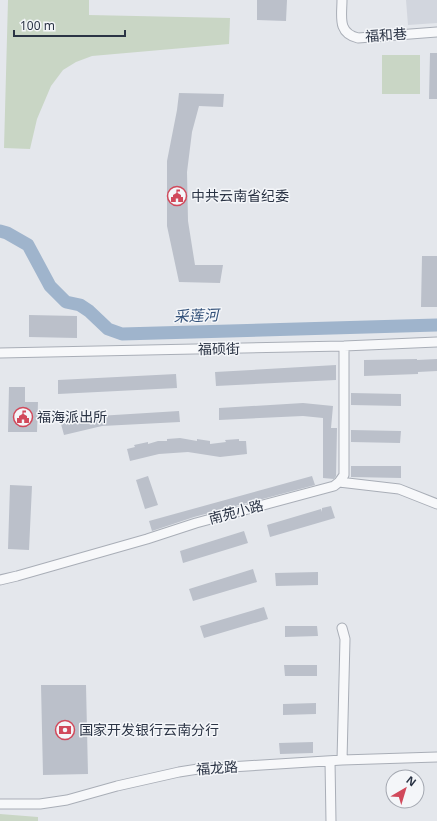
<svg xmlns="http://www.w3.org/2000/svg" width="437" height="821" font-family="'Noto Sans','Noto Sans SC',sans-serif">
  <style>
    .built { fill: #d2d6de }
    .green { fill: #c9d6c5 }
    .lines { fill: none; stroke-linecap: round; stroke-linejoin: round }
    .river { stroke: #9fb4cc; stroke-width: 13 }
    .building { fill: #bbc0ca }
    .minor-casing { stroke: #a9aeb7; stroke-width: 11 }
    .minor { stroke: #f7f8fa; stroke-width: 9 }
    .labels { text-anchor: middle; stroke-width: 3; stroke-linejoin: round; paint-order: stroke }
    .street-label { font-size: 14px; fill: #2b3445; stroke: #f4f6f9 }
    .poi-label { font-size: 14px; fill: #2b3445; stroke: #f4f6f9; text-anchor: start }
    .water-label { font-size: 15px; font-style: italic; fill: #34527a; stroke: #f4f6f9 }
  </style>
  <rect width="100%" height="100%" fill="#e4e7ec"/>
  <path class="built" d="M 406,0 L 437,0 L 437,23 L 408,25 Z"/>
  <path class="green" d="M 8,0 L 89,0 L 89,15 L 230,18 L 229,44 L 92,56 L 76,62 L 63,70 L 51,86 L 37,119 L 30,149 L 4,148 Z
    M 382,55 L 420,55 L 420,94 L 382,94 Z
    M 0,814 L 38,817 L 38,821 L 0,821 Z"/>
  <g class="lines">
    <path class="river" d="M 0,231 L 7,233 L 28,245 L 50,286 L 66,302 L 80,305 L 89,311 L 108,329 L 122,334 L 437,325"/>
  </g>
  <path class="building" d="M 257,0 L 287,0 L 286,21 L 257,20 Z
    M 430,53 L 437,53 L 437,99 L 429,99 Z
    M 179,93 L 224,94 L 223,107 L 199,106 L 192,132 L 187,172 L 188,221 L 195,265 L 223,265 L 220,283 L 179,282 L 167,226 L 167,161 L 177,110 Z
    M 422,256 L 437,256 L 437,307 L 421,307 Z
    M 29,315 L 77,316 L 77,338 L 29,337 Z
    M 417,359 L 417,360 L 437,359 L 437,371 L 418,372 L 418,374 L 364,376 L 364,360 Z
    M 336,365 L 336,380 L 216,386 L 215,372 Z
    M 176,374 L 177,388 L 58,394 L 58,380 Z
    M 9,387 L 25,387 L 25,402 L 38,402 L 37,432 L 8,432 Z
    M 351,393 L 401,394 L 401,406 L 351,405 Z
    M 303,403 L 333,406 L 331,428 L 337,428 L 336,476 L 334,479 L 323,478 L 323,418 L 303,416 L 219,420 L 219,408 Z
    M 179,411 L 180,422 L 102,426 L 64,435 L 61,424 L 98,416 Z
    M 351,430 L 401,431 L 400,443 L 351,442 Z
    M 180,438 L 197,441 L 197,439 L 210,441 L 210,444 L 226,442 L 225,440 L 239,439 L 239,441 L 246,441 L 247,454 L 220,457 L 188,452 L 159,454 L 130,461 L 127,449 L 135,447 L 134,445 L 148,442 L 148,444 L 158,441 L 167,441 L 167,439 Z
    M 351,466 L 401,466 L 401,478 L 351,477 Z
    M 148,476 L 158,505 L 145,509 L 136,480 Z
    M 312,476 L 315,485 L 194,517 L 152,531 L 149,521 Z
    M 10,485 L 32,486 L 29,550 L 8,549 Z
    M 331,506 L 335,518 L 270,537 L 267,525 L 321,509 L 322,512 L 322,508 Z
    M 244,531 L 248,543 L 183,563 L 180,551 Z
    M 253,569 L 257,582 L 193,601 L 189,589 Z
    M 318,572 L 318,585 L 276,586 L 275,573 Z
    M 264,607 L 268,619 L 204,638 L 200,626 Z
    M 285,626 L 317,626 L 318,636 L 285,637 Z
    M 284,665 L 317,665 L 317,676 L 285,676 Z
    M 41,685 L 86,685 L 88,774 L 43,775 Z
    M 316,703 L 316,714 L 283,715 L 283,704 Z
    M 313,742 L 313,753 L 280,754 L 279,743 Z"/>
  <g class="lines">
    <defs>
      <path id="minor" d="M 342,0 C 342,16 337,33 358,38 L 437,32
        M 0,353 L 344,346 L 437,342
        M 339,482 L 399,489 L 437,504
        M 0,580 L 17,576 L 147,539 L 196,523 L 334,486 L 339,482 L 344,475 L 344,346
        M 342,628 L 345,639 L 342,760
        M 330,761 L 331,821
        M 0,804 L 40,804 L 67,800 L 117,786 L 179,772 L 198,769 L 342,760 L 437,757"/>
    </defs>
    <use href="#minor" class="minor-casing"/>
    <use href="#minor" class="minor"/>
  </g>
  <defs>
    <symbol id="civic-ring" viewBox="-11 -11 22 22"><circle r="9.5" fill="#f4f6f9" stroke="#d1495b" stroke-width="1.5"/><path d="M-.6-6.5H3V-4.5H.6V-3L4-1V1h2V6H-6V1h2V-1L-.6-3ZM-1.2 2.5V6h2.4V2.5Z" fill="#d1495b"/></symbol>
    <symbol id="bank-ring" viewBox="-11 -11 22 22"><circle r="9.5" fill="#f4f6f9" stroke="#d1495b" stroke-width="1.5"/><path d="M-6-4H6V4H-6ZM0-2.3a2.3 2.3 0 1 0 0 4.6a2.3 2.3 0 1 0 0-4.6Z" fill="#d1495b"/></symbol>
  </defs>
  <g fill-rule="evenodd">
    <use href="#civic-ring" x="166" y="185" width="22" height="22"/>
    <use href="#civic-ring" x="12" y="406" width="22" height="22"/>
    <use href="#bank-ring" x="54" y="719" width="22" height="22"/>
  </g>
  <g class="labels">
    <g class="street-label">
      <text transform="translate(386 35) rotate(-4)" y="5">福和巷</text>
      <text transform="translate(219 349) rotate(-1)" y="5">福硕街</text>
      <text transform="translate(236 512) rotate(-15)" y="5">南苑小路</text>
      <text transform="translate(217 768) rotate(-4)" y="5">福龙路</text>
    </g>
    <g class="poi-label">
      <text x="191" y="201">中共云南省纪委</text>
      <text x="37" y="422">福海派出所</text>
      <text x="79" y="735">国家开发银行云南分行</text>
    </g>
    <g class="water-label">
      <text transform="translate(196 316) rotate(-2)" y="5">采莲河</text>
    </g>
  </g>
  <g transform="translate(405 789) rotate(38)"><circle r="19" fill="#f4f6f9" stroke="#a4a8b1"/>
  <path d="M0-3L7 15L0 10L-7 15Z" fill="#d1495b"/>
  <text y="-6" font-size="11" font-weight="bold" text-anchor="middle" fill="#2b3445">N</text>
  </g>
  <path d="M14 30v6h111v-6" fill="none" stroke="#2b3445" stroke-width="2"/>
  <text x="20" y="30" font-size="12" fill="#2b3445" stroke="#f4f6f9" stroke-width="3" paint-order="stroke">100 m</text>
</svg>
